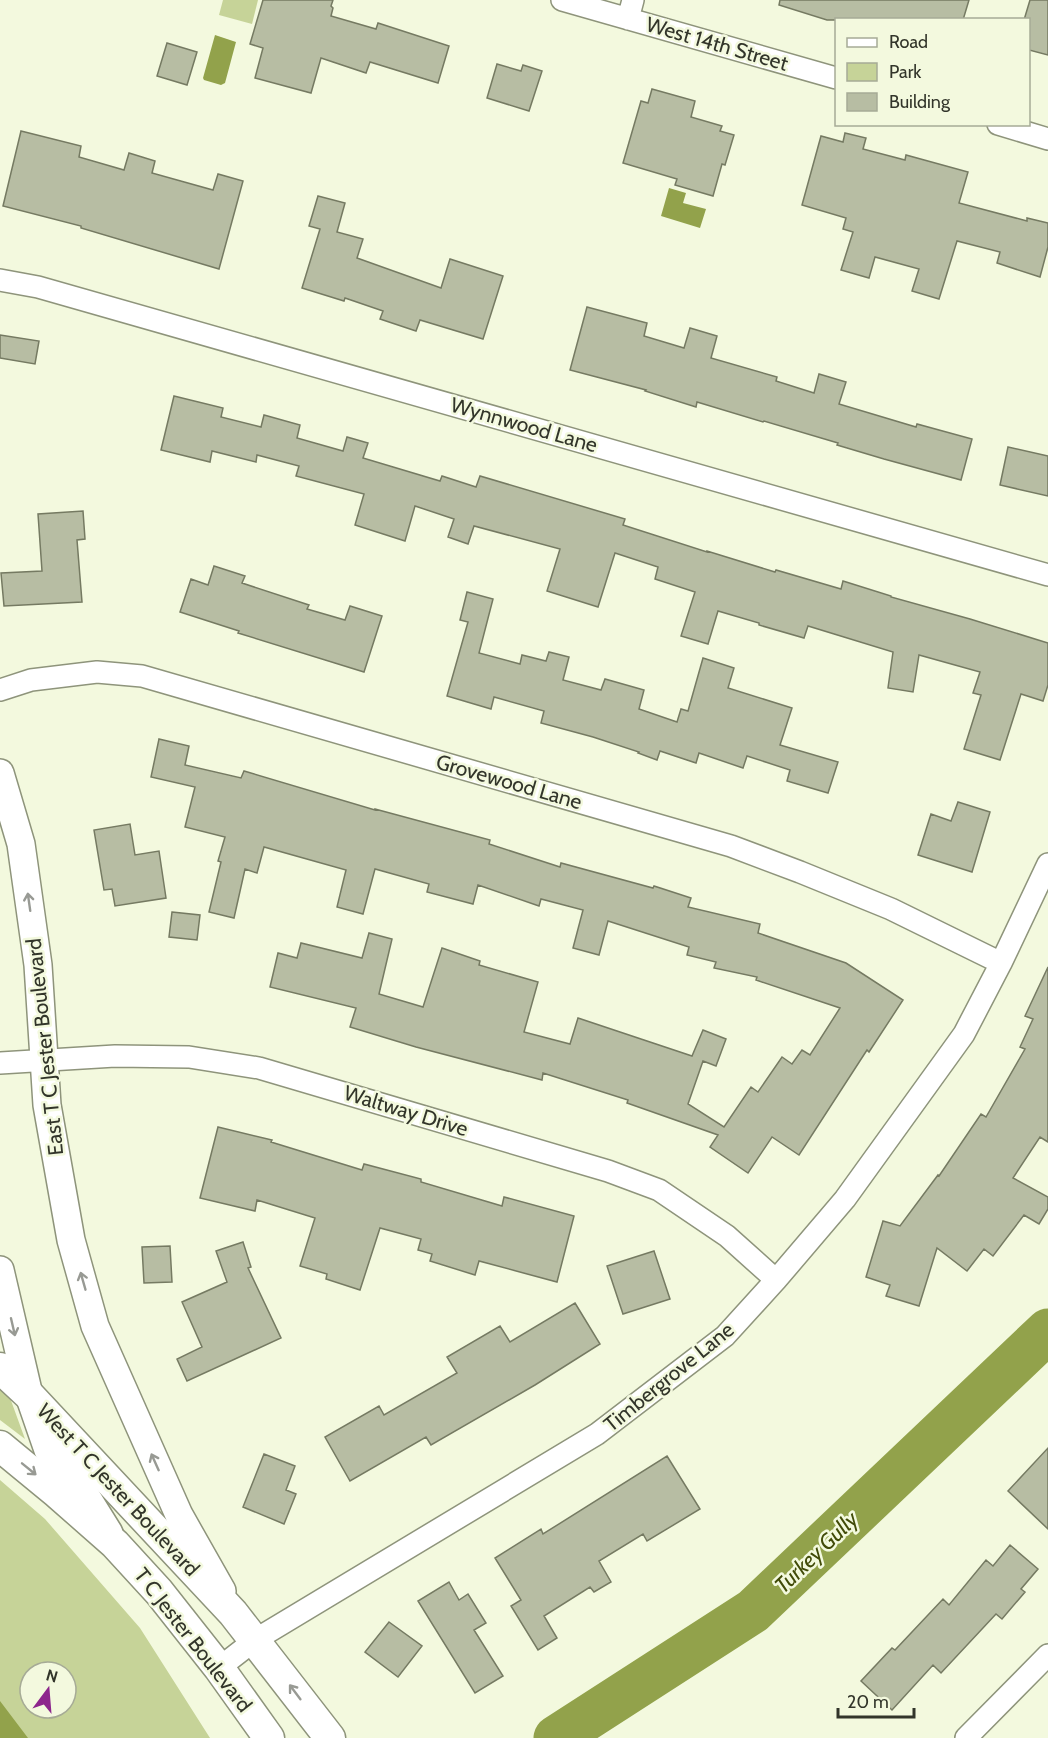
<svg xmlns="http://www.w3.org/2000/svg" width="1048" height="1738" font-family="Cabin,sans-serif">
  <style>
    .green { fill: #c6d398; fill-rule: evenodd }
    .water { fill: #92a24b }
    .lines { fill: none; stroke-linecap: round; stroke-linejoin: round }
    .river { stroke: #92a24b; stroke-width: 45 }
    .building { fill: #b7bda3; stroke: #757a62; stroke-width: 1.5 }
    .minor-casing { stroke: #8e947b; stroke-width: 24 }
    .tertiary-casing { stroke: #8e947b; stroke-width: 30 }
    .secondary-casing { stroke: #8e947b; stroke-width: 33 }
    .minor { stroke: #fff; stroke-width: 21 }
    .tertiary { stroke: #fff; stroke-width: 27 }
    .secondary { stroke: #fff; stroke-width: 30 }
    .oneway { stroke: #989a94 }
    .labels { text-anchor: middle; stroke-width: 5; stroke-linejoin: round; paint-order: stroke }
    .street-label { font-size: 21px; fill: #32352a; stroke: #f3f9de }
    .water-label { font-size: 22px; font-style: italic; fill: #414b08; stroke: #f3f9de }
  </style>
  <rect width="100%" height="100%" fill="#f3f9de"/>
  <path class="green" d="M 223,0 L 258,0 L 252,24 L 219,15 Z
    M 0,1388 L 9,1395 L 25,1439 L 0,1420 Z
    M 0,1480 L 45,1519 L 140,1628 L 210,1738 L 0,1738 ZM 30,1672 L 66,1672 L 66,1708 L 30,1708 Z"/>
  <path class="water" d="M 215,35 L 236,42 L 225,83 L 221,85 L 204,80 L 203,78 Z
    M 669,188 L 686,193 L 683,203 L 706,209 L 700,228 L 661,216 Z
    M 0,1701 L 28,1738 L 0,1738 Z"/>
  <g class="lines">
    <path class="river" d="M 556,1738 L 753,1611 L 1048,1331"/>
  </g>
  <path class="building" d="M 263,0 L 333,0 L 331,6 L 333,8 L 331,16 L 376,29 L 378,23 L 449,46 L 438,83 L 370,62 L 366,73 L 321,58 L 311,93 L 255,78 L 263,48 L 250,44 Z
    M 780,0 L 969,0 L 963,20 L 827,20 L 779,5 Z
    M 1030,0 L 1048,0 L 1048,55 L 1029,50 L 1029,20 L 1024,20 Z
    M 167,43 L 197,52 L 187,85 L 157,76 Z
    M 497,64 L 521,71 L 523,65 L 542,71 L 529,111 L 487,98 Z
    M 652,89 L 695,101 L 691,117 L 722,126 L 720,131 L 734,135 L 725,165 L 722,164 L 713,196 L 675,185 L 677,179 L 623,163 L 641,101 L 648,103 Z
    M 21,131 L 81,146 L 79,157 L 124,170 L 129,153 L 155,161 L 152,173 L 213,190 L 218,174 L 243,181 L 219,269 L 81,228 L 81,226 L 3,206 Z
    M 845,133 L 866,138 L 863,149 L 905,160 L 906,155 L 968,172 L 959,203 L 1027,221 L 1027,218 L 1048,223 L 1048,247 L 1040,277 L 997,263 L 1000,252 L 957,241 L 939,299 L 912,291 L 919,269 L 875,257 L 869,278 L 841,270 L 853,232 L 843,229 L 846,218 L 802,205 L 821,136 L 843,142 Z
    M 318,196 L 345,203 L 337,232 L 363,239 L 357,258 L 441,288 L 450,259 L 503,276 L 483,339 L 420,320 L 416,331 L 380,319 L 383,311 L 345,298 L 344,301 L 302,288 L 320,229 L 309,226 Z
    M 587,307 L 647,323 L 644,336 L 684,348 L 690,328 L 717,336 L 711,358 L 777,377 L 776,381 L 814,393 L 819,374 L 846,382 L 839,404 L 916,427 L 917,424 L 972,439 L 961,480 L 884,459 L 837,445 L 838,443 L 764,421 L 763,422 L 697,402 L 696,407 L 645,391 L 646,390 L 570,370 Z
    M 0,335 L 39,341 L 35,364 L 0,358 Z
    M 174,396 L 223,408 L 221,417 L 261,427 L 264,415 L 300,425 L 297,438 L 343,451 L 347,437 L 368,443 L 363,458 L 440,481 L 442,476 L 476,487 L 480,476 L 625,519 L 623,525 L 707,552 L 707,551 L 775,572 L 776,570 L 841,589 L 843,581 L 891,596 L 891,597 L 970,619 L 1048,643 L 1048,685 L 1043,701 L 1021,694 L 1000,760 L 964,749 L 981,695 L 973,693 L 980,672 L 919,655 L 913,692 L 888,688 L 893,652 L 808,626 L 804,638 L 759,625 L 759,623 L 718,611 L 708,644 L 681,636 L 695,592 L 655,579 L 658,567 L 615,553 L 598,607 L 547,591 L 560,549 L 474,526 L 468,544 L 448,537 L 454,519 L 415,506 L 405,541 L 355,525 L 364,494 L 296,476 L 299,466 L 257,455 L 256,462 L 212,451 L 210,462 L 161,450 Z
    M 1008,447 L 1048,456 L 1048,496 L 1000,485 Z
    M 83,511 L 85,539 L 77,540 L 82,602 L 4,606 L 1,573 L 42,571 L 38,514 Z
    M 214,566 L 245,576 L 242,583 L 309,605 L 307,609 L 345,620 L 350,606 L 382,616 L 364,672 L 238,633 L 239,631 L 180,612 L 191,579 L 208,585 Z
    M 467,592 L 493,599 L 479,653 L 520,664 L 522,655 L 546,661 L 549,652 L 569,657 L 563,680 L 601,690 L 605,679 L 644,690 L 639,709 L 677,722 L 681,709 L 688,711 L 703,658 L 734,668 L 728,688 L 792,708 L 780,745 L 838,762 L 828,793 L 787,781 L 790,770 L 747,756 L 743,768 L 699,753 L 696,763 L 660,751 L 657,760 L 638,753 L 639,752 L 593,737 L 541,723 L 544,711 L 494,697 L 491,709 L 447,696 L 468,622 L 460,620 Z
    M 159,739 L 189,746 L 185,765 L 241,778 L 244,771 L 375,810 L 375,809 L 490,840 L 489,844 L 560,867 L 561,863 L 653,888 L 654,886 L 691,898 L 688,907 L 760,924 L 758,933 L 846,963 L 903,1000 L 869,1052 L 867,1050 L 799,1155 L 772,1137 L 748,1173 L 710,1147 L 718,1135 L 627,1103 L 628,1100 L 543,1073 L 542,1080 L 416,1047 L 350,1027 L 356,1008 L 270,987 L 278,953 L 297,958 L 301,943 L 362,958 L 369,933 L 392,939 L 379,994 L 423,1007 L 442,948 L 480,961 L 479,965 L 538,982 L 524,1032 L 570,1044 L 578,1018 L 692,1056 L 703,1030 L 726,1039 L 716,1066 L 703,1061 L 688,1104 L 724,1127 L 751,1087 L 758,1092 L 782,1057 L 792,1064 L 802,1050 L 810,1055 L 840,1008 L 756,980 L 757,977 L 714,968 L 716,962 L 687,955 L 689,947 L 608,921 L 599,955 L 573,948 L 583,910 L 541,899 L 539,906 L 478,885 L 473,904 L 427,892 L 429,884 L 375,869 L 363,914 L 337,907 L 346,870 L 264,847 L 257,873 L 245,869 L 234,918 L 209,912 L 221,862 L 218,861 L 225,837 L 185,827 L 195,787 L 151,777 Z
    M 958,802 L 990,812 L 972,872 L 918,855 L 931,814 L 951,821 Z
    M 130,824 L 135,855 L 159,851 L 166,898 L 115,906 L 112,889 L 104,890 L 94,830 Z
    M 172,912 L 200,915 L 197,940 L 169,937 Z
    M 1048,967 L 1048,1142 L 1040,1137 L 1013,1178 L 1048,1197 L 1048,1209 L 1039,1224 L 1024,1215 L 993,1256 L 984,1249 L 967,1271 L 937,1248 L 919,1306 L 886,1296 L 890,1285 L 866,1277 L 883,1221 L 900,1226 L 938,1175 L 939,1176 L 981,1114 L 986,1117 L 1025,1049 L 1020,1047 L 1033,1019 L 1025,1016 Z
    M 218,1127 L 272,1140 L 271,1142 L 362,1170 L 364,1164 L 421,1179 L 421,1182 L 502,1206 L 504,1197 L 574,1216 L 557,1282 L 479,1261 L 475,1275 L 430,1261 L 432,1254 L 418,1250 L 421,1239 L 380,1228 L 360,1290 L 326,1279 L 327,1274 L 300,1266 L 315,1218 L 257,1200 L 255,1211 L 200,1198 Z
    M 243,1242 L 251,1267 L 248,1268 L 281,1338 L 187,1381 L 177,1359 L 202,1347 L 182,1302 L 227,1282 L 216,1251 Z
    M 170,1246 L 172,1282 L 144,1283 L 142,1247 Z
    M 654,1251 L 670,1299 L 623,1314 L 607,1266 Z
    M 575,1303 L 600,1344 L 535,1385 L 431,1445 L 426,1437 L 350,1481 L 325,1437 L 379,1406 L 384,1415 L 457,1373 L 447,1357 L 500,1326 L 510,1342 Z
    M 1048,1448 L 1048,1529 L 1008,1491 Z
    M 264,1454 L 295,1466 L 286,1490 L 296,1494 L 284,1524 L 243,1507 Z
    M 667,1456 L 700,1509 L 647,1541 L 643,1534 L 599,1561 L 611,1582 L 594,1592 L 590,1587 L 544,1616 L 557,1638 L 538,1650 L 511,1606 L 521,1600 L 495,1558 L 541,1529 L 543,1534 Z
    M 1010,1545 L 1038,1569 L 1021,1589 L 1025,1592 L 1002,1619 L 996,1614 L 941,1673 L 933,1665 L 892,1710 L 861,1681 L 892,1648 L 895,1650 L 943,1599 L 949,1605 L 986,1560 L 993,1566 Z
    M 449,1582 L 459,1600 L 468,1594 L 486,1623 L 474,1630 L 503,1676 L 475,1693 L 418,1601 Z
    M 389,1622 L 422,1646 L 398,1677 L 365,1652 Z"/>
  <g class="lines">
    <defs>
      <path id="minor" d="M 562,0 L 836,78
        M 628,19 L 633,0
        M 998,124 L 1048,139
        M 0,280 L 38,287 L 1048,575
        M 0,690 L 31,680 L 97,672 L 142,676 L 731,846 L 800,872 L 891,909 L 1001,963
        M 0,1063 L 115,1056 L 189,1057 L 259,1068 L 608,1171 L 659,1190 L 727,1236 L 776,1280
        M 219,1668 L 255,1640 L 597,1434 L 725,1336 L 776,1280 L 845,1199 L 964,1034 L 1001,963 L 1048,864
        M 966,1738 L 1048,1655"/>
      <path id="tertiary" d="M 0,773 L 21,844 L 38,965 L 47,1105 L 71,1240 L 95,1326 L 179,1515 L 222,1591
        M 0,1270 L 29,1395 L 48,1450 L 73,1475 L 109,1533"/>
      <path id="secondary" d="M 0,1368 L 29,1395 L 233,1613 L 330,1738
        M 0,1446 L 57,1493 L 115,1544 L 159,1592 L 219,1668 L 269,1738"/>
    </defs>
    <use href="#minor" class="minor-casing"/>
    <use href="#tertiary" class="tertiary-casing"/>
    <use href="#secondary" class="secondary-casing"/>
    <use href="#minor" class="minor"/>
    <use href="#tertiary" class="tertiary"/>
    <use href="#secondary" class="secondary"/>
  </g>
  <defs><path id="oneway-shaft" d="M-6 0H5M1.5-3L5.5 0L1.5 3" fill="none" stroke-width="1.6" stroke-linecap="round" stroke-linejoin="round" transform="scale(1.5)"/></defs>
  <g class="oneway">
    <use href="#oneway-shaft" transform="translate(29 902) rotate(-98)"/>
    <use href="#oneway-shaft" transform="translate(83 1281) rotate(-106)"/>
    <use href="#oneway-shaft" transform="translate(13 1327) rotate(77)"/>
    <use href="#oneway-shaft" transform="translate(155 1462) rotate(-114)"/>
    <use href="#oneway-shaft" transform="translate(29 1469) rotate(39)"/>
    <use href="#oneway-shaft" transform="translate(295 1692) rotate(-127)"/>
  </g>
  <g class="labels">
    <g class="street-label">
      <text transform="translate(717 44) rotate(16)" y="7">West 14th Street</text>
      <text transform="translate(524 425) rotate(16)" y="7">Wynnwood Lane</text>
      <text transform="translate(509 782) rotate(16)" y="7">Grovewood Lane</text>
      <text transform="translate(45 1047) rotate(-96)" y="7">East T C Jester Boulevard</text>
      <text transform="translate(406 1111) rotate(17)" y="7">Waltway Drive</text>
      <text transform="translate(669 1377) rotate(-39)" y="7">Timbergrove Lane</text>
      <text transform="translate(118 1490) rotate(47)" y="7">West T C Jester Boulevard</text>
      <text transform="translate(193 1640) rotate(52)" y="7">T C Jester Boulevard</text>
    </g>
    <g class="water-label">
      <text transform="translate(816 1552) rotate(-44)" y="8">Turkey Gully</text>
    </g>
  </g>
  <rect x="835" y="18" width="195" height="108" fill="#f3f9de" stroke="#a6ab96" stroke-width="1.5"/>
  <rect x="847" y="38" width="30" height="9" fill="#ffffff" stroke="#a6ab96" stroke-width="1.5"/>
  <text x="889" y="48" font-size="18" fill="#32352a">Road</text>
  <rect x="847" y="63" width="30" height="18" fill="#c6d398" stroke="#a6ab96" stroke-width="1.5"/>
  <text x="889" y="78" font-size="18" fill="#32352a">Park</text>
  <rect x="847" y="93" width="30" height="18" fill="#b7bda3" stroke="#a6ab96" stroke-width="1.5"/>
  <text x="889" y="108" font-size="18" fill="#32352a">Building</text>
  <g transform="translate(48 1690) rotate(16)"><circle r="28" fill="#f3f9de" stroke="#a6ab96" stroke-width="1.5"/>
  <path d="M0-4.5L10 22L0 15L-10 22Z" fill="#8d268c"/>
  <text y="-9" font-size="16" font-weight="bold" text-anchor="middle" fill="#32352a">N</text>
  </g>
  <path d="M838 1708v9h76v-9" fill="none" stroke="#32352a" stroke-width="3"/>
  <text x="847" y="1708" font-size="18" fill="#32352a" stroke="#f3f9de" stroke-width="4.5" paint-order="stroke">20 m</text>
</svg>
